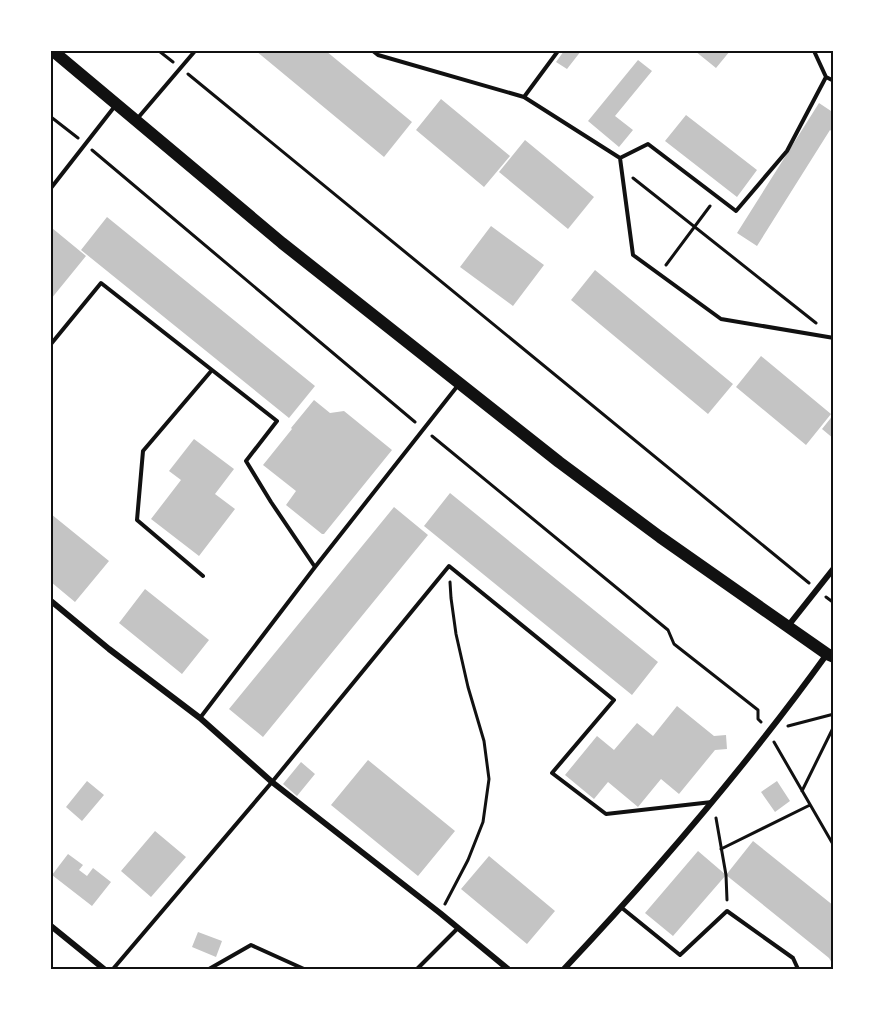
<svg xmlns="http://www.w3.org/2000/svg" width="885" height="1020" font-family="'IBM Plex Sans',sans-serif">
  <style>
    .building { fill: #c4c4c4 }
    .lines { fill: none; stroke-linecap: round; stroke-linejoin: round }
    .path { stroke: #111; stroke-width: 3 }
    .service { stroke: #111; stroke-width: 4 }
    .minor { stroke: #111; stroke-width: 6 }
    .secondary { stroke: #111; stroke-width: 12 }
    .neatline { fill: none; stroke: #111; stroke-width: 2 }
  </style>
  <rect width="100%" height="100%" fill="#fff"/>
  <path class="building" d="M 256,51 L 326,51 L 412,122 L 384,157 Z
    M 564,51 L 581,51 L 567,69 L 556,62 Z
    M 695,51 L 730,51 L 716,68 Z
    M 638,60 L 652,71 L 615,116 L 633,130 L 619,147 L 588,121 Z
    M 441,99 L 510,156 L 484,187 L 416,130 Z
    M 819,103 L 834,113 L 834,133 L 830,130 L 757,246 L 737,233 Z
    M 686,115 L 757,170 L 737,197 L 665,141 Z
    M 525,140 L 594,197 L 568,229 L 499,172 Z
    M 107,217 L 315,386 L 289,418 L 81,250 Z
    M 491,226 L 544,265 L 513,306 L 460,267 Z
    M 52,228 L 86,256 L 51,299 L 51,230 Z
    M 595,270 L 733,384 L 708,414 L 571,300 Z
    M 761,356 L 831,414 L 806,445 L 736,387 Z
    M 314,400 L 330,413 L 344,411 L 392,450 L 324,534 L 322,534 L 286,505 L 296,491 L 263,465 L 292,429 L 291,428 Z
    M 834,414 L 834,439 L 822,429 Z
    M 194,439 L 234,469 L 215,494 L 235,509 L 199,556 L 151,519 L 181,480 L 169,471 Z
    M 450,493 L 658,662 L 632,695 L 424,526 Z
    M 394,507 L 428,535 L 263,737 L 229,709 Z
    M 51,514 L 109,561 L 75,602 L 51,582 Z
    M 145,589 L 209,640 L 182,674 L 119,623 Z
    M 677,706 L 714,736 L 726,735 L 727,749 L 715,750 L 679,794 L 661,779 L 638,807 L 608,782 L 594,799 L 565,775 L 597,736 L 614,750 L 637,723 L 653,736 Z
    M 368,760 L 455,831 L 418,876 L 331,805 Z
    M 301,762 L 315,774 L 297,796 L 283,784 Z
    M 87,781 L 104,795 L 82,821 L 66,807 Z
    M 777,781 L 790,801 L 775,812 L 761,792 Z
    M 155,831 L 186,857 L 151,897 L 121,871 Z
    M 753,841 L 834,906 L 834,967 L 829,958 L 726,875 Z
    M 698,851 L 726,875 L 673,936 L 645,913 Z
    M 68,854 L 83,865 L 79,870 L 87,876 L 93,868 L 111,882 L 92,906 L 52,875 Z
    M 489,856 L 555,911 L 527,944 L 461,889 Z
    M 198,932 L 222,941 L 216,957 L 192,947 Z"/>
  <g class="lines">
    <path class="path" d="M 159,51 L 173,62
      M 188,74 L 809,583
      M 51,117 L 78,138
      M 92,150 L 415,422
      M 633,178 L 816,323
      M 666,265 L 710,206
      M 432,436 L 668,630 L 674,644 L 758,710 L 758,719 L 761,722
      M 826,597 L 834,603
      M 788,726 L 834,714
      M 774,742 L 834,846
      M 802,791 L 834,726
      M 716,818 L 726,875 L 727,900
      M 721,849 L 810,805
      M 445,904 L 468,860 L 483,822 L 489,779 L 484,741 L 468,687 L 456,634 L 451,598 L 450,582"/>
    <path class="service" d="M 373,51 L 378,55 L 524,97 L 620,158 L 633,255 L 721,319 L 834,338
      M 814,51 L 826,77 L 834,81
      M 524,97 L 558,51
      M 137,119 L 195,51
      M 620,158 L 648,144 L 736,211 L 787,151 L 826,77
      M 51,188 L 115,106
      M 51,344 L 101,283 L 277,421 L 246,461 L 271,502 L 315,567
      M 203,576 L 137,520 L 143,451 L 212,370
      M 200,718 L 315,567 L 459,384
      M 622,908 L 680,955 L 727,911 L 793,958 L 798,969
      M 113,969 L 272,782 L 449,566 L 614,700 L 552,773 L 606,814 L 712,802
      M 209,969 L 251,945 L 304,969
      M 417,969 L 458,928"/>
    <path class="minor" d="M 51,601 L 109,649 L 200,718 L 272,782 L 440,913 L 508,969
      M 788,626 L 834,568
      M 51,926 L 104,969
      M 564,969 C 658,869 747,765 827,654"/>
    <path class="secondary" d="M 53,51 L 282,243 L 559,462 L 660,537 L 827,654 L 834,657"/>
  </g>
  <rect width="885" height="1020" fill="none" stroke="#ffffff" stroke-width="105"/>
  <rect x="52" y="52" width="780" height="916" class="neatline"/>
</svg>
